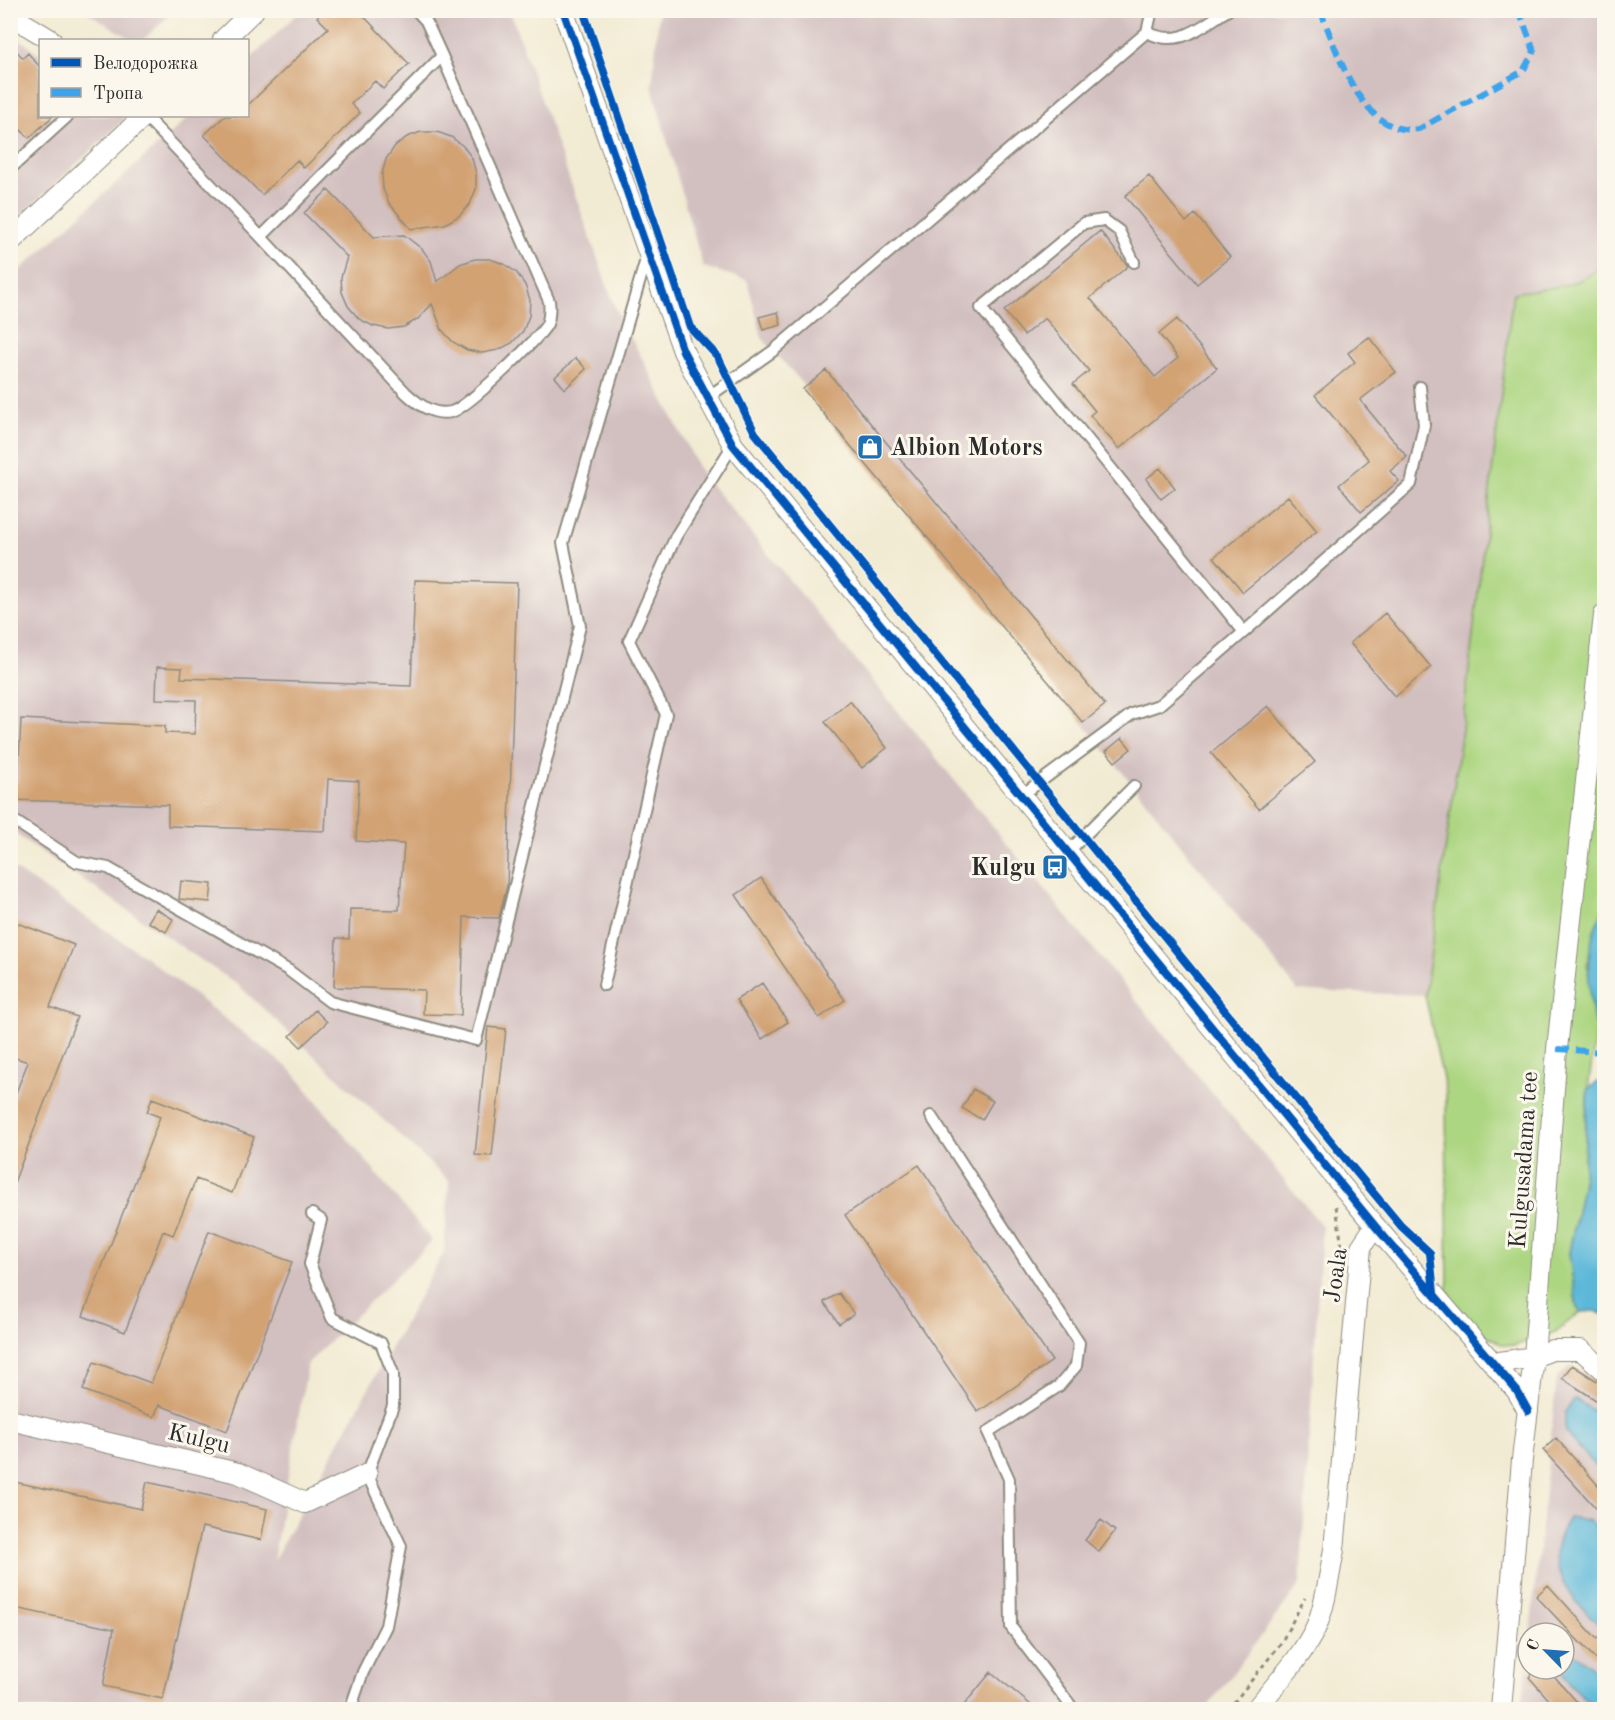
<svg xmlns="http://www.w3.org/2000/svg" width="1615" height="1720" font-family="'Old Standard TT',serif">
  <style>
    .industrial { fill: #d2bfc0 }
    .green { fill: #add682; stroke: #6c8056; stroke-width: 1.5 }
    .water { fill: #5bb8d9; stroke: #437282; stroke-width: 1.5 }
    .building { fill: #d2a273 }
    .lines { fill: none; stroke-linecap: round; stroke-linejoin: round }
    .service-casing { stroke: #8e8b7f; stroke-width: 14 }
    .minor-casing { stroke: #8e8b7f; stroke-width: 22 }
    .path { stroke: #8e8b7f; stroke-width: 3; stroke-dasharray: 4.5 4.5; stroke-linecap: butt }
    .service { stroke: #fff; stroke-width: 10 }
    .minor { stroke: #fff; stroke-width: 20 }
    .quiet { stroke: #3ea3eb; stroke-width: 6; stroke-dasharray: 12 6; stroke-linecap: butt }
    .cycleway-casing { stroke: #fbf7ec; stroke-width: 11 }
    .cycleway { stroke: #0057b8; stroke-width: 8 }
    .labels { text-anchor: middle; stroke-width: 6; stroke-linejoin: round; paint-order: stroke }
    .poi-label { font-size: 24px; font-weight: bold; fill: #2b2b2b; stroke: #fbf7ec; text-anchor: start }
    .street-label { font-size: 24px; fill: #2b2b2b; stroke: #fbf7ec }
  </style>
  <rect width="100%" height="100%" fill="#fbf7ec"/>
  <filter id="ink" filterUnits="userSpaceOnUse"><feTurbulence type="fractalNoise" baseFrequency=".0167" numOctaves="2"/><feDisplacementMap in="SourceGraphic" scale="12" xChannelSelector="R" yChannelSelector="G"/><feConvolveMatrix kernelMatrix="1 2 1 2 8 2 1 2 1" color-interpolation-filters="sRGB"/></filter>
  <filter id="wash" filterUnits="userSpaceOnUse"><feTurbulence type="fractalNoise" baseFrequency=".008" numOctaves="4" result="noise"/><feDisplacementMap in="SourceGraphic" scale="24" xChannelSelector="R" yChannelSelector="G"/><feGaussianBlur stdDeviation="1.35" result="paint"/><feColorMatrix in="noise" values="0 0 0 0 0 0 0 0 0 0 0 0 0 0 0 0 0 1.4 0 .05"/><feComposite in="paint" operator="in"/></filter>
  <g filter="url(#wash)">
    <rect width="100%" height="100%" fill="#f2ebd3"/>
    <path class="industrial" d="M 85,11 L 174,11 L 143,40 L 133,40 Z
      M 300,11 L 510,11 L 614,305 L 702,474 L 1322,1226 L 1300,1584 L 1206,1709 L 11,1709 L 11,867 L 147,958 L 291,1070 L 432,1241 L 308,1363 L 273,1561 L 444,1252 L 449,1181 L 238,985 L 11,831 L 10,279 L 190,116 L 248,116 L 248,61 Z
      M 659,11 L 1604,11 L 1604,258 L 1599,270 L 1586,279 L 1513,293 L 1462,729 L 1425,995 L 1298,991 L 1083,723 L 805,386 L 762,338 L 747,280 L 703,267 L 652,87 Z
      M 10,32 L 40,55 L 40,116 L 121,116 L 125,119 L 11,225 Z
      M 1569,1366 L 1604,1387 L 1604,1709 L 1522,1710 L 1528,1654 L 1528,1669 L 1564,1669 L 1564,1633 L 1530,1633 L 1557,1378 Z"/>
    <path class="green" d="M 1604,258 L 1604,910 L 1595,929 L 1587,965 L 1597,1025 L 1587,1096 L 1583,1182 L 1569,1253 L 1577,1308 L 1581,1312 L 1555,1332 L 1514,1346 L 1501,1344 L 1474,1327 L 1448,1295 L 1446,1093 L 1425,995 L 1462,729 L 1513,293 C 1544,287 1590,289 1604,258 Z"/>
    <path class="water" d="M 1604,910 L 1604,1027 L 1601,1028 L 1594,1022 C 1588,985 1583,942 1604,910 Z
      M 1604,1078 L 1604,1315 L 1595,1311 L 1581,1312 L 1577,1308 L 1569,1253 L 1583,1182 L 1588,1089 Z
      M 1575,1399 L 1604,1418 L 1604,1475 L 1565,1432 L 1565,1412 Z
      M 1570,1517 L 1590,1521 L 1604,1538 L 1604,1629 C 1569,1598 1537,1563 1570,1517 Z
      M 1564,1645 L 1604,1677 L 1604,1709 L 1596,1709 L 1569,1683 L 1560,1669 L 1564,1669 Z"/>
    <g id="blocks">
      <path class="building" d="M 324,10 L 358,10 L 409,64 L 383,89 L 375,81 L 351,104 L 360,113 L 304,168 L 297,160 L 262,195 L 204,135 L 225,116 L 248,116 L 248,105 L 328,28 L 317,17 Z
        M 10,44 L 23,58 L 28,53 L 40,67 L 40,116 L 53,116 L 29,138 L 21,130 L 10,141 Z
        M 421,132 L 437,132 L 451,137 L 463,146 L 472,158 L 476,173 L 476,189 L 470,204 L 459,216 L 445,224 L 411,229 L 389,203 L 383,189 L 382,174 L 386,159 L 395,146 L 407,137 Z
        M 1149,176 L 1186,222 L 1195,214 L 1230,257 L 1197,284 L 1125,196 Z
        M 328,190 L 374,237 L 404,235 L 422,249 L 431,261 L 437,282 L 460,264 L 475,259 L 490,259 L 504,264 L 517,273 L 525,285 L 530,300 L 529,316 L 523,331 L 512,343 L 498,350 L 482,353 L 467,350 L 453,342 L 442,330 L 432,304 L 418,319 L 404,327 L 388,329 L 373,326 L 359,319 L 348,306 L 342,292 L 341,277 L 347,257 L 304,213 Z
        M 1100,231 L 1128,266 L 1090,298 L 1155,377 L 1178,358 L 1159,334 L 1177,319 L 1217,368 L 1119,449 L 1090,415 L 1095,411 L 1073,384 L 1089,371 L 1045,318 L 1024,335 L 1004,311 Z
        M 778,312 L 781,325 L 763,330 L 759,317 Z
        M 1369,337 L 1396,372 L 1360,400 L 1407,457 L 1390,471 L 1399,481 L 1361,512 L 1339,485 L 1369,460 L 1315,395 L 1355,362 L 1348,353 Z
        M 576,358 L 586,369 L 565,389 L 555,377 Z
        M 826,370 L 1105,705 L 1083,723 L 803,389 Z
        M 1160,468 L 1175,488 L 1161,499 L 1146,479 Z
        M 1288,496 L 1317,531 L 1243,592 L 1214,557 Z
        M 415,580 L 517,583 L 507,886 L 499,918 L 464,917 L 461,1015 L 423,1014 L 424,990 L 334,987 L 336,938 L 349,939 L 350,909 L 399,910 L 404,844 L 356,841 L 359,781 L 328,779 L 325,831 L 168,826 L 168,805 L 10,800 L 10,782 L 18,782 L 21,719 L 165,726 L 165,733 L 195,734 L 196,700 L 156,699 L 157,667 L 182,668 L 181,678 L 411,686 Z
        M 1385,613 L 1431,667 L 1395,697 L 1350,643 Z
        M 850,701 L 887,748 L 862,768 L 825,722 Z
        M 1268,706 L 1315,762 L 1259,809 L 1211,753 Z
        M 1122,738 L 1131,749 L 1115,762 L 1106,751 Z
        M 761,878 L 845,1000 L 819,1018 L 736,895 Z
        M 181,881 L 212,884 L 210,902 L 179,899 Z
        M 156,909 L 173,919 L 166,932 L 148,922 Z
        M 10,920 L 74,945 L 50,1007 L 77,1017 L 12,1188 L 10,1108 L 28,1062 L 10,1056 Z
        M 762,983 L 788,1022 L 762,1039 L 736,1000 Z
        M 315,1010 L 327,1022 L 301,1047 L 290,1036 Z
        M 488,1027 L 506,1029 L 492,1156 L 475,1155 Z
        M 973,1089 L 993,1101 L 982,1120 L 962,1108 Z
        M 152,1098 L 254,1137 L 232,1193 L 196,1179 L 173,1235 L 163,1231 L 125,1332 L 83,1316 L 160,1117 L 147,1112 Z
        M 919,1165 L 1052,1361 L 978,1412 L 845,1215 Z
        M 209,1231 L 292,1262 L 227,1431 L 159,1405 L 154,1417 L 83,1390 L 94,1362 L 151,1383 Z
        M 839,1293 L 854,1314 L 839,1324 L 824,1302 Z
        M 1572,1365 L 1605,1386 L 1605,1406 L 1562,1378 Z
        M 1556,1438 L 1605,1493 L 1605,1518 L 1543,1450 Z
        M 10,1481 L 141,1509 L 147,1482 L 267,1509 L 261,1540 L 202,1527 L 163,1699 L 103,1686 L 114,1629 L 10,1607 Z
        M 1101,1520 L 1115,1531 L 1099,1552 L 1085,1540 Z
        M 1548,1585 L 1597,1639 L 1605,1632 L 1605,1669 L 1536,1596 Z
        M 1538,1669 L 1548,1669 L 1584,1710 L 1558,1710 L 1529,1677 Z
        M 991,1672 L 1037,1710 L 960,1710 Z"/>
    </g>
  </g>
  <g filter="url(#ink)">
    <use href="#blocks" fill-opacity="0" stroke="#8e8b7f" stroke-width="1.5"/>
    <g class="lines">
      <defs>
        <path id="service" d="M 416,10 L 426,21 L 442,56 L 549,301 C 550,309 550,316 547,324 C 539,339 466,409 451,412 C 433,416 418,404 406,393 L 261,237 L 442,56
          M 1147,32 C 1179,49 1200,27 1228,10
          M 145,116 L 261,237
          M 10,169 L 68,116
          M 708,397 L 773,351 L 1147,32 L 1152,10
          M 1244,632 L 1411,484 L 1424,425 L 1420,387
          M 1022,795 L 1132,714 L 1159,705 L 1244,632 L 981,308 L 1084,223 L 1104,220 L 1119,231 L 1134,262
          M 10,818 L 77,862 L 108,868 L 288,970 L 330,1002 L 476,1040 L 580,626 L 563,543 L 647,256
          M 1068,852 L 1134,786
          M 604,985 L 666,714 L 629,641 L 676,536 L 733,445
          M 931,1116 L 1079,1343 L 1076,1366 L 1059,1386 L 988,1432 L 1009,1479 L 1011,1627 L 1074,1710
          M 312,1214 L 321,1220 L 310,1264 L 332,1318 L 381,1343 L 393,1373 L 393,1406 L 367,1474 L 401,1546 L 386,1626 L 363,1672 L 350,1710"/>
        <path id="minor" d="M 563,10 L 683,351 L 733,445 L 1375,1226 L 1517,1391 L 1528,1411
          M 10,15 L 51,40
          M 223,40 L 254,10
          M 10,242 L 144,116
          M 1493,1363 L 1534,1357 L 1552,1350 L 1581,1350 L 1604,1370
          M 10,1420 L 238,1473 L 305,1503 L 367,1474
          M 1255,1710 C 1276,1684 1302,1657 1316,1627 C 1326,1604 1329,1575 1334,1550 L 1361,1247 L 1375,1226
          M 1501,1710 L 1522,1460 L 1534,1357 L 1557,1049 L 1604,615"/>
      </defs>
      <use href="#service" class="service-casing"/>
      <use href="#minor" class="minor-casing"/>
      <path class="path" d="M 1336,1206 L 1342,1247
        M 1228,1710 L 1281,1643 L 1305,1598"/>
      <use href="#service" class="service"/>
      <use href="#minor" class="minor"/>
      <path class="quiet" d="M 1320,10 C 1338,52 1361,138 1419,129 L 1523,71 L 1534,51 L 1519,10
        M 1557,1049 L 1604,1052"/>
      <defs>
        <path id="cycleway" d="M 563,10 L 683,351 L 733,445 L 1375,1226 L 1517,1391 L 1528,1411
          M 583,10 L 690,327 L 718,357 L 755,433 L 1357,1173 L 1401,1226 L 1430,1253 L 1434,1293"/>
      </defs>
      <use href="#cycleway" class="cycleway-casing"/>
      <use href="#cycleway" class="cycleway"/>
    </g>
  </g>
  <defs>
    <symbol id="shop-square" viewBox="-11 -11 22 22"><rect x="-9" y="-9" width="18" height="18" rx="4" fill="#1f6fb2" stroke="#fbf7ec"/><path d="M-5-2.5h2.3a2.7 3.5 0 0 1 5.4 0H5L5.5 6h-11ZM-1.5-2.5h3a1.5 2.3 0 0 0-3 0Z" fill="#fff"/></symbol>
    <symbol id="bus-square" viewBox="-11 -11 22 22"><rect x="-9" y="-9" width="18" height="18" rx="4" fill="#1f6fb2" stroke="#fbf7ec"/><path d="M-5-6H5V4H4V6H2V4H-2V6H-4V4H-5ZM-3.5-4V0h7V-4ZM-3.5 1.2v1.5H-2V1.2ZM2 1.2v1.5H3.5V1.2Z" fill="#fff"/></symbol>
  </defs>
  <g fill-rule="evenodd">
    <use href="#shop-square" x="855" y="432" width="30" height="30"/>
    <use href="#bus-square" x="1040" y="852" width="30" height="30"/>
  </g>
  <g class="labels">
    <g class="poi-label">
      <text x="890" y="455">Albion Motors</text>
      <text x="1036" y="875" text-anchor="end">Kulgu</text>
    </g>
    <g class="street-label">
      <text transform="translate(1523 1160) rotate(-86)" y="8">Kulgusadama tee</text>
      <text transform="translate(1335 1275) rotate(-82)" y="8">Joala</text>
      <text transform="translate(199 1438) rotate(13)" y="8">Kulgu</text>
    </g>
  </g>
  <rect width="1615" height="1720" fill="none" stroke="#fbf7ec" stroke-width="36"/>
  <rect x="39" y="39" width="210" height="78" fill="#fbf7ec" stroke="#a8a59f" stroke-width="1.5"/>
  <rect x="51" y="58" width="30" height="9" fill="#0057b8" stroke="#a8a59f" stroke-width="1.5"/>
  <text x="93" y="69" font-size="18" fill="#2b2b2b">Велодорожка</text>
  <rect x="51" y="88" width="30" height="9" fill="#3ea3eb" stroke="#a8a59f" stroke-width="1.5"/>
  <text x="93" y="99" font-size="18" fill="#2b2b2b">Тропа</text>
  <g transform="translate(1546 1651) rotate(295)"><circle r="28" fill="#fbf7ec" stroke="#a8a59f" stroke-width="1.5"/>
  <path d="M0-4.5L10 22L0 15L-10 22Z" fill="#1f6fb2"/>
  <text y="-9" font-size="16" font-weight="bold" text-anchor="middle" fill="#2b2b2b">С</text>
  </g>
</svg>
